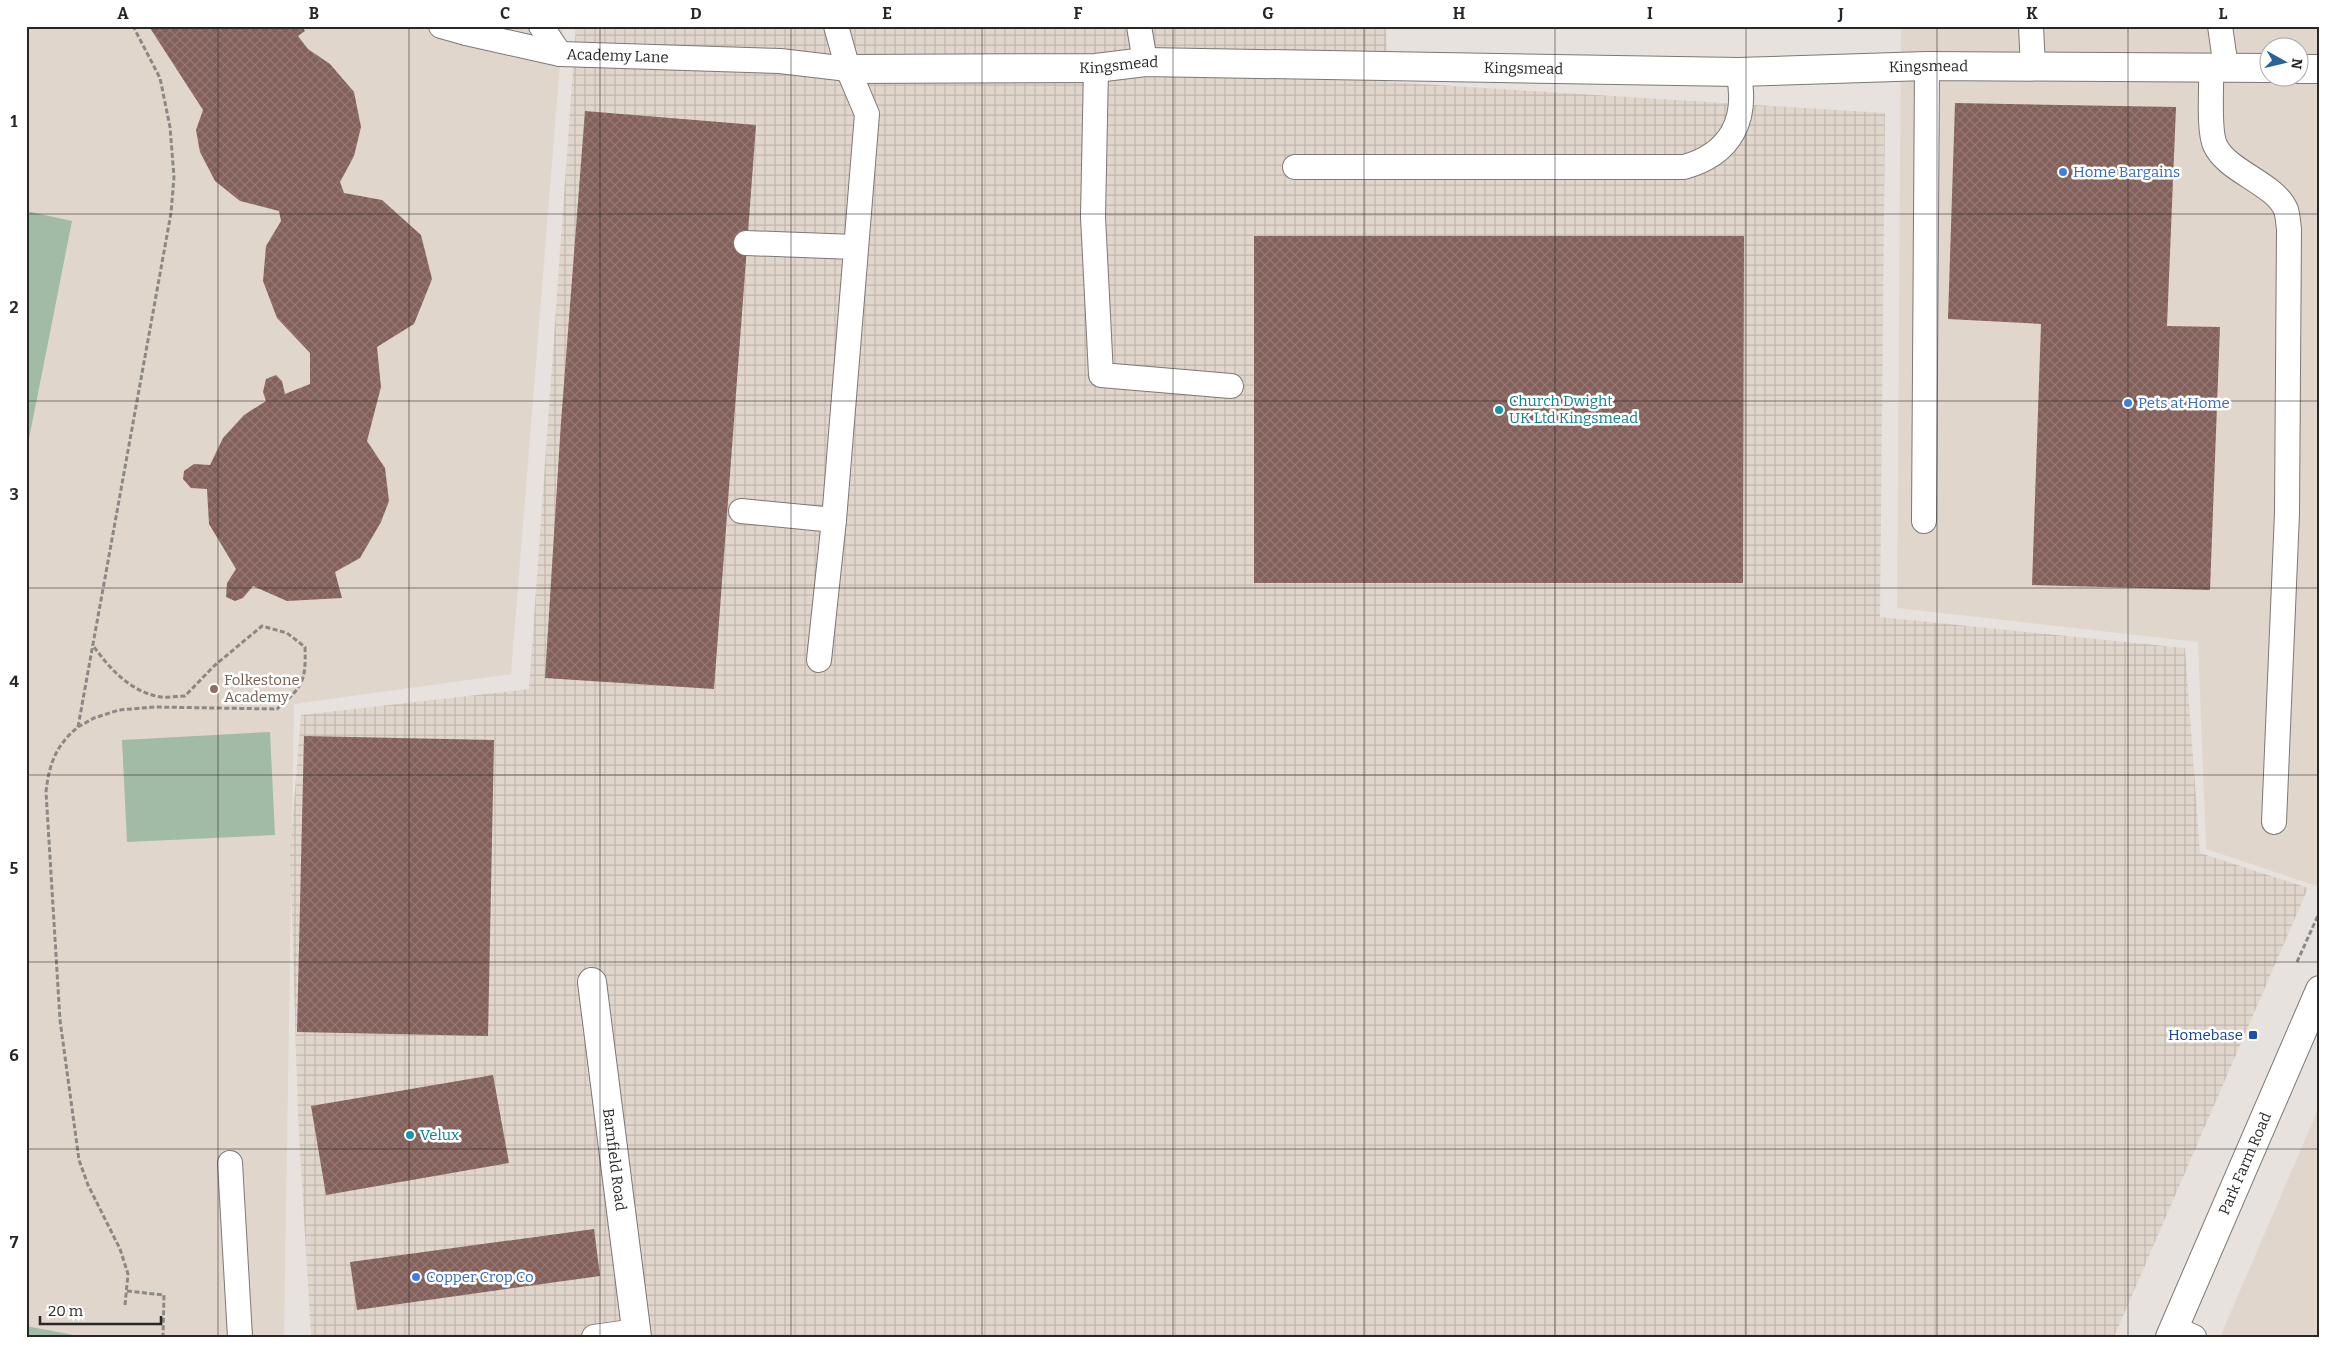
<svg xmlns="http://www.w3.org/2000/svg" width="2346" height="1363" font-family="Bitter,serif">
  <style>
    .built { fill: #e1d6cc; fill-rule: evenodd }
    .industrial { fill: url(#industrial-grid) }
    .green { fill: #a1bba7 }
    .building { fill: url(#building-cross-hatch) }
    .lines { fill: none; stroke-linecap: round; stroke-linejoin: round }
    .lane-casing { stroke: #7c7874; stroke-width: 26 }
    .street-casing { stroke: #7c7874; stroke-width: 30 }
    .secondary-casing { stroke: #7c7874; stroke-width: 30 }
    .path { stroke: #8c8885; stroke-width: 3; stroke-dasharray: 5 2.5; stroke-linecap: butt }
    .lane { stroke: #fff; stroke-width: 24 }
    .street { stroke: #fff; stroke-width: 28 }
    .secondary { stroke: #fff; stroke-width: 28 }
    .grid { fill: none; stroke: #292725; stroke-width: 1; stroke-opacity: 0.55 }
    .shop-dot { fill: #3f7fe0; stroke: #fff; stroke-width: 2 }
    .culture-dot { fill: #0f9aa8; stroke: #fff; stroke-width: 2 }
    .education-dot { fill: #8d6e63; stroke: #fff; stroke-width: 2 }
    .transit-dot { fill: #1a4fb4; stroke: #fff; stroke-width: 2 }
    .labels { text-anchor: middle; stroke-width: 5; stroke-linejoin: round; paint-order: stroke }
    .street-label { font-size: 15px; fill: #292725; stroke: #fff }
    .shop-label { font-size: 15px; fill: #366cbe; stroke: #fff; text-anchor: start }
    .culture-label { font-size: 15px; fill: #0d838f; stroke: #fff; text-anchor: start }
    .education-label { font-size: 15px; fill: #785e54; stroke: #fff; text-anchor: start }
    .transit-label { font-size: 15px; fill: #164399; stroke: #fff; text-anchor: end }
    .neatline { fill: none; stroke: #292725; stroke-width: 2 }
    .grid-label { font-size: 16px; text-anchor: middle; font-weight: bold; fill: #292725 }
  </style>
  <defs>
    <pattern id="industrial-grid" width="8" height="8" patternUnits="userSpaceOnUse" patternTransform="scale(1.25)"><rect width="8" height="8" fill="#e1d6cc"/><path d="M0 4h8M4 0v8" fill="none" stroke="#c1b8af"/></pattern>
    <pattern id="building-cross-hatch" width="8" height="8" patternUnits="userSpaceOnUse" patternTransform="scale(1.25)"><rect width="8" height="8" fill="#84605a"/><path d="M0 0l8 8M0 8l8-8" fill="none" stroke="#937873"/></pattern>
  </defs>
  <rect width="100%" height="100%" fill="#e7e2de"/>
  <path class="built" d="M 26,26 L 563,26 L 511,674 L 294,704 L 284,1337 L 26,1337 Z
    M 1901,26 L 2320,26 L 2320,887 L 2206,849 L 2198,642 L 1897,608 ZM 2268,48 L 2298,48 L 2298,78 L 2268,78 Z
    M 2320,1105 L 2320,1337 L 2220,1337 Z"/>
  <path class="industrial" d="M 576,26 L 1386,26 L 1388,82 L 1885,113 L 1880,617 L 2185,648 L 2200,853 L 2308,888 L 2114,1337 L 311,1337 L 298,1116 L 290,854 L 301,715 L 529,689 Z"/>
  <path class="green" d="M 26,211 L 72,221 L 26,454 Z
    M 270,732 L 275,835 L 127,842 L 122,740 Z
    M 26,1326 L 84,1337 L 26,1337 Z"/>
  <path class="building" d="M 152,26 L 302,26 L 305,31 L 298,36 L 308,49 L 330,64 L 354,92 L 361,127 L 354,156 L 340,182 L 344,193 L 382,200 L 421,235 L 432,279 L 414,324 L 377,347 L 381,387 L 367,441 L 385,468 L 389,501 L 381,522 L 360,558 L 335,572 L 342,598 L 287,601 L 253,586 L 243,598 L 235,601 L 226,597 L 227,583 L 236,569 L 209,524 L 207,489 L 191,488 L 183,479 L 184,471 L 194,464 L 210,465 L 223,438 L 244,415 L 266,401 L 263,392 L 266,379 L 276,375 L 282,381 L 285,394 L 310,384 L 310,353 L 277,318 L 263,281 L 266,246 L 281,221 L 279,211 L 240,201 L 215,181 L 200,152 L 196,130 L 203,110 L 150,28 Z
    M 1955,103 L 2176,107 L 2167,326 L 2220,327 L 2210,590 L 2032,585 L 2041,324 L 1948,319 Z
    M 585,111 L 756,125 L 714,689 L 545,678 L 561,422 Z
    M 1254,236 L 1744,236 L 1743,583 L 1254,583 Z
    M 304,736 L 494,740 L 488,1036 L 297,1032 Z
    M 493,1075 L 509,1163 L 326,1195 L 311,1106 Z
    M 594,1229 L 600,1276 L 357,1310 L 350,1262 Z"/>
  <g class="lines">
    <defs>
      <g id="lane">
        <path d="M 441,26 L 466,33"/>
        <path id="s1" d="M 465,26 L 466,33 L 560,54 L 780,61 L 848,69"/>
        <path d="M 541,26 L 560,54"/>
        <path d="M 1139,26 L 1145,62"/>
        <path d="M 2031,26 L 2033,67"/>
        <path d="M 2220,26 L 2226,68"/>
        <path d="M 1096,68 L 1093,217 L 1101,375 L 1231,386"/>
        <path d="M 2211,68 C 2212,87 2208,129 2215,145 C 2227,172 2275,183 2286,210 C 2288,216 2288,223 2289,229 L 2287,513 L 2274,822"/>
        <path d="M 1295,167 L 1684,167 C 1731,154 1749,119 1738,72"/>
        <path d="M 746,243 L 855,247"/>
        <path d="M 741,511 L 834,520"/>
        <path d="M 1924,521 L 1927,66"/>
        <path d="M 819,660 L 834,520 L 867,114 L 848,69 L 836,26"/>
        <path d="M 230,1163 L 240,1337"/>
        <path d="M 2174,1328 L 2194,1337"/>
        <path d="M 594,1337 L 636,1331"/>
      </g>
      <g id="street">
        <path id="s2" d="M 848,69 L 1096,68 L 1145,62 L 1738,72 L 1927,66 L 2268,68"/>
        <path d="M 2298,69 L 2320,69"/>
        <path id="s3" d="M 592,982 L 637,1337"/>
      </g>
      <g id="secondary">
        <path id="s4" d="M 2170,1337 L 2320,990"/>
      </g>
    </defs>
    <use href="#lane" class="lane-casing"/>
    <use href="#street" class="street-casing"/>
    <use href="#secondary" class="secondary-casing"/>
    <path class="path" d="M 78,727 L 94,718 L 119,710 L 155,707 L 277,709 C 303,686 306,682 305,647 L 287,633 L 262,626 L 214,666 L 185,696 C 177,696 168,698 161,697 C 130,692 109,668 92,644
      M 2297,962 L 2320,911
      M 127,1291 L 164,1295 L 163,1337
      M 125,1305 L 128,1274 L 120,1249 L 88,1185 L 79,1160 L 60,1020 L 46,792 C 49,764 56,745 78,727 L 171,213 L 174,177 L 170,127 L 160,78 L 133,26"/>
    <use href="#lane" class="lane"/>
    <use href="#street" class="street"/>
    <use href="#secondary" class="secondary"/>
  </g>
  <path class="grid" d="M 218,26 L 218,1337M 409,26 L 409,1337M 600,26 L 600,1337M 791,26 L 791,1337M 982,26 L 982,1337M 1173,26 L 1173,1337M 1364,26 L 1364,1337M 1555,26 L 1555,1337M 1746,26 L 1746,1337M 1937,26 L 1937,1337M 2128,26 L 2128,1337M 26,214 L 2320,214M 26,401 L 2320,401M 26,588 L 2320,588M 26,775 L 2320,775M 26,962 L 2320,962M 26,1149 L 2320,1149"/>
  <g class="shop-dot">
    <circle cx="2063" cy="172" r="5"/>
    <circle cx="2128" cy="403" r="5"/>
    <circle cx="416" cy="1277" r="5"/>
  </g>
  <g class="culture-dot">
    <circle cx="1499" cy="410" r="5"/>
    <circle cx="410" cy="1135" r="5"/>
  </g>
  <circle class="education-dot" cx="214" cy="689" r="5"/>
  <rect class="transit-dot" x="2248" y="1030" width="10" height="10" rx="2.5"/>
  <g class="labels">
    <g class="street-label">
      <text dy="5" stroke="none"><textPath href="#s1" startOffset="161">Academy Lane</textPath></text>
      <text dy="5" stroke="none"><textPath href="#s2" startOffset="271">Kingsmead</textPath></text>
      <text dy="5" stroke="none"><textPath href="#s2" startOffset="1081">Kingsmead</textPath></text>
      <text dy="5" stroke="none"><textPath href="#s2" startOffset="676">Kingsmead</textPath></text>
      <text dy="5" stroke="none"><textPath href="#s3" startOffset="179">Barnfield Road</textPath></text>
      <text dy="5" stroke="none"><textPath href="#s4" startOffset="189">Park Farm Road</textPath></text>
    </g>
    <g class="shop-label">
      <text x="2073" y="177">Home Bargains</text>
      <text x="2138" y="408">Pets at Home</text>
      <text x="426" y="1282">Copper Crop Co</text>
    </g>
    <g class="culture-label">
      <text x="1509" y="406">Church Dwight<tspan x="1509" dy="17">UK Ltd Kingsmead</tspan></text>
      <text x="420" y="1140">Velux</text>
    </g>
    <g class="education-label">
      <text x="224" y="685">Folkestone<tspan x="224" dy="17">Academy</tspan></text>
    </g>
    <g class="transit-label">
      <text x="2243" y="1040">Homebase</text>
    </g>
  </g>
  <rect width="2346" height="1363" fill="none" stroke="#ffffff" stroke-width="55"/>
  <g transform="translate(2284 62) rotate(98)"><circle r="24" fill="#ffffff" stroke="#a9a9a8"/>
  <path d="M0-4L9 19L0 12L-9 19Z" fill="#29629a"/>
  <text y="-8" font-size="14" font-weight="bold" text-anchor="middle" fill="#292725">N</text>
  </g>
  <path d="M40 1316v8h121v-8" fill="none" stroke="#292725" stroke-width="2.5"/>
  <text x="48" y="1316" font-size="15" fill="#292725" stroke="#ffffff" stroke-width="4" paint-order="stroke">20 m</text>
  <rect x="28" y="28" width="2290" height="1308" class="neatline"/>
  <g class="grid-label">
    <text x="123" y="19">A</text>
    <text x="314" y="19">B</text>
    <text x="505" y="19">C</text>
    <text x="696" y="19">D</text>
    <text x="887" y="19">E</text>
    <text x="1078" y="19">F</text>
    <text x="1268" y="19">G</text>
    <text x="1459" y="19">H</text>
    <text x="1650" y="19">I</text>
    <text x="1841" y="19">J</text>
    <text x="2032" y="19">K</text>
    <text x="2223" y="19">L</text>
    <text x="14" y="127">1</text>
    <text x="14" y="313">2</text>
    <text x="14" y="500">3</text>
    <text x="14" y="687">4</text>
    <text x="14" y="874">5</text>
    <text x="14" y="1061">6</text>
    <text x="14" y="1248">7</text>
  </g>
</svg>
